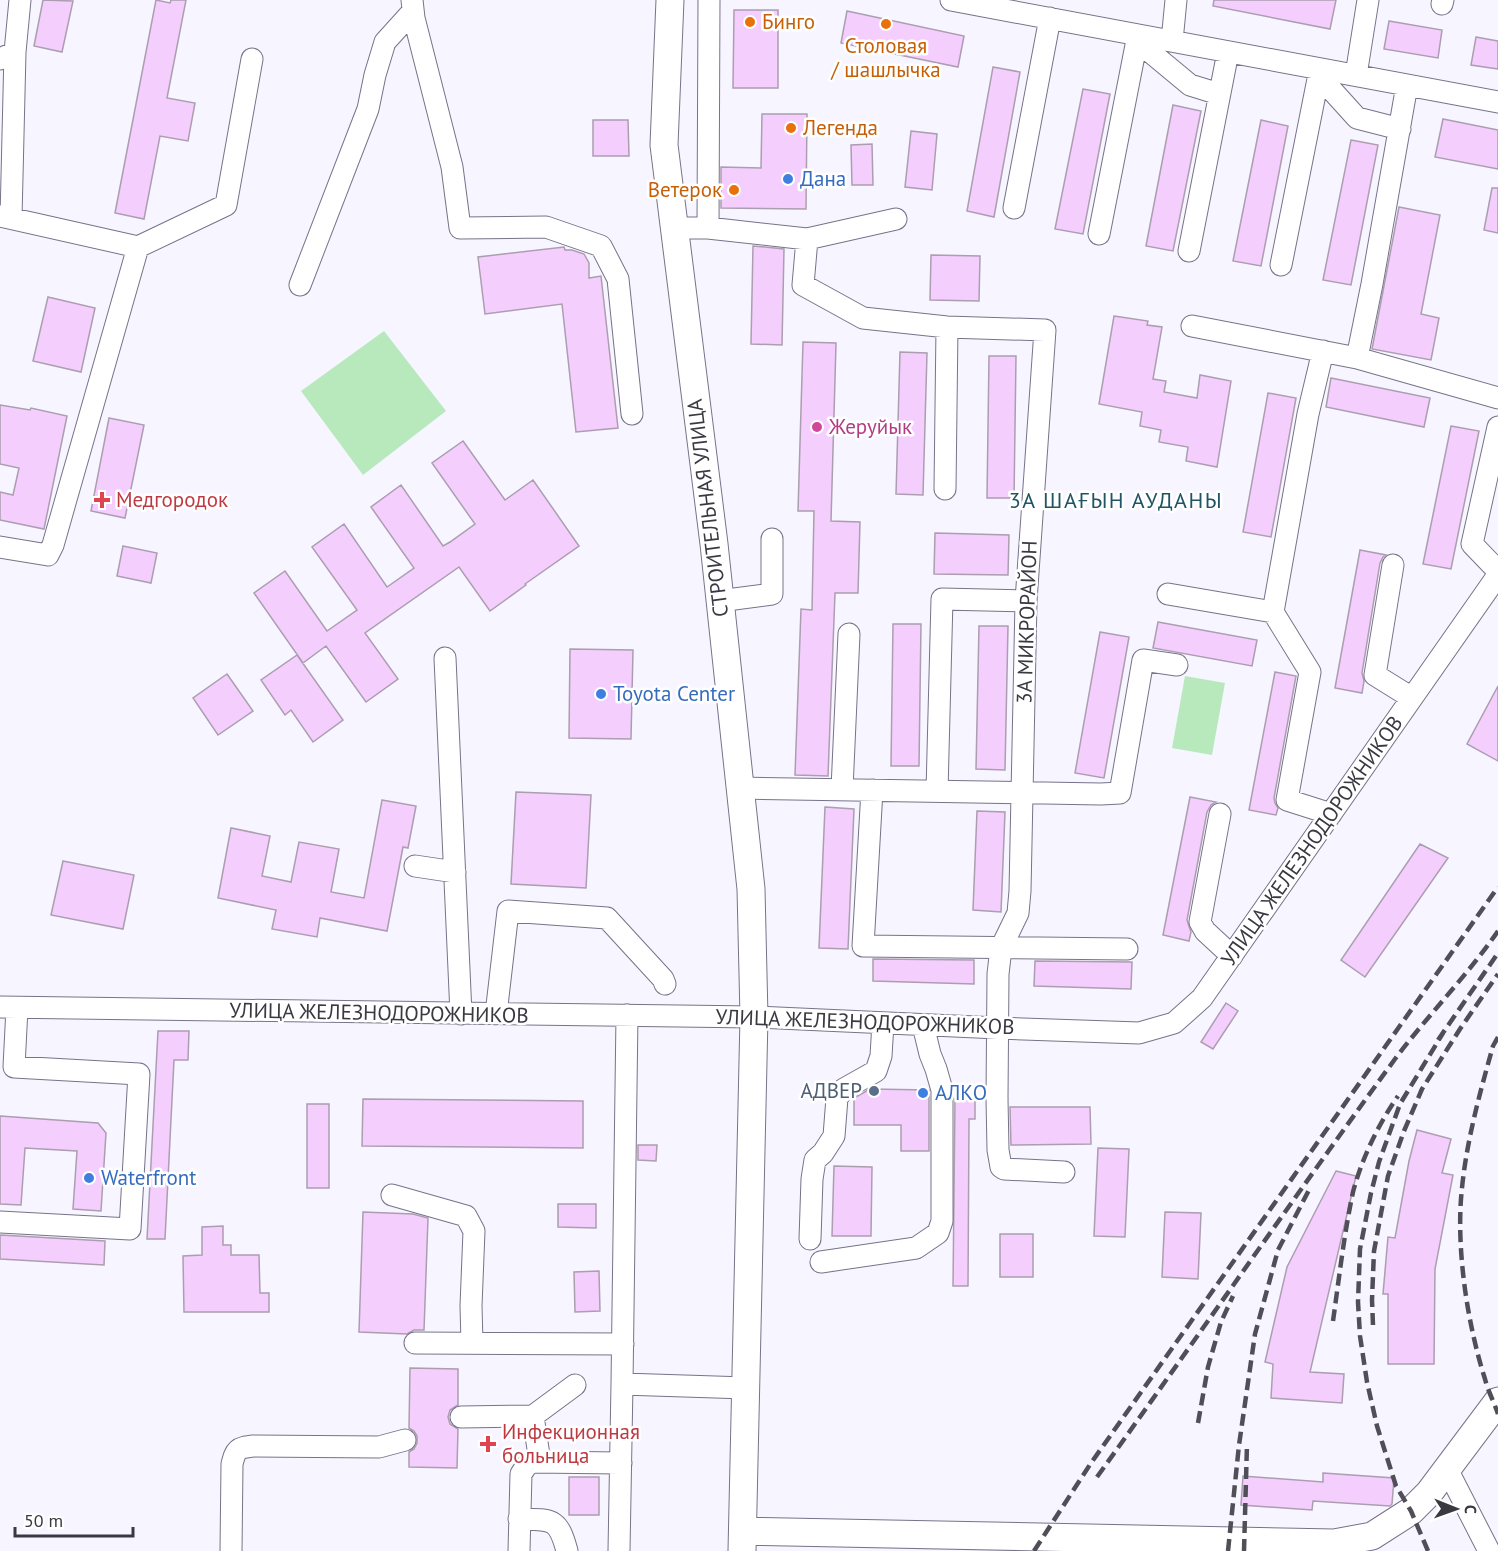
<svg xmlns="http://www.w3.org/2000/svg" width="1498" height="1551" font-family="'PT Sans',sans-serif">
  <style>
    .green { fill: #b8e9bd }
    .building { fill: #f4cffe; stroke: #ac9db0; stroke-width: 1.5 }
    .lines { fill: none; stroke-linecap: round; stroke-linejoin: round }
    .minor-casing { stroke: #777388; stroke-width: 23 }
    .major-casing { stroke: #777388; stroke-width: 29 }
    .minor { stroke: #fff; stroke-width: 21 }
    .major { stroke: #fff; stroke-width: 27 }
    .rail { stroke: #504f58; stroke-width: 4.5; stroke-dasharray: 12 6; stroke-linecap: butt }
    .food-dot { fill: #e8710a; stroke: #fff; stroke-width: 2 }
    .shop-dot { fill: #3f7fe0; stroke: #fff; stroke-width: 2 }
    .hotel-dot { fill: #d1479c; stroke: #fff; stroke-width: 2 }
    .health-dot { fill: #e0444e; stroke: #fff; stroke-width: 2 }
    .service-dot { fill: #5c6f8a; stroke: #fff; stroke-width: 2 }
    .labels { text-anchor: middle; stroke-width: 5; stroke-linejoin: round; paint-order: stroke }
    .food-label { font-size: 21px; fill: #c56008; stroke: #fff; text-anchor: start }
    .shop-label { font-size: 21px; fill: #366cbe; stroke: #fff; text-anchor: start }
    .hotel-label { font-size: 21px; fill: #b23c85; stroke: #fff; text-anchor: start }
    .health-label { font-size: 21px; fill: #be3a42; stroke: #fff; text-anchor: start }
    .street-label { font-size: 21px; fill: #3a3942; stroke: #fff }
    .service-label { font-size: 21px; fill: #4e5e75; stroke: #fff; text-anchor: end }
    .neighbourhood-label { font-size: 22px; letter-spacing: 1.5px; fill: #205563; stroke: #fff }
  </style>
  <rect width="100%" height="100%" fill="#f7f5ff"/>
  <path class="green" d="M 384,331 L 446,411 L 363,475 L 301,391 Z
    M 1185,676 L 1225,683 L 1212,755 L 1172,748 Z"/>
  <path class="building" d="M 43,0 L 73,1 L 62,52 L 34,46 Z
    M 156,0 L 170,3 L 171,0 L 186,0 L 167,98 L 195,103 L 188,141 L 160,136 L 144,219 L 115,213 Z
    M 1214,0 L 1336,0 L 1330,29 L 1213,6 Z
    M 734,10 L 778,10 L 778,88 L 733,88 Z
    M 847,11 L 964,36 L 958,67 L 841,43 Z
    M 1389,21 L 1442,30 L 1438,58 L 1384,49 Z
    M 1476,37 L 1498,41 L 1498,69 L 1471,65 Z
    M 993,67 L 1020,72 L 994,217 L 967,211 Z
    M 1083,89 L 1110,94 L 1083,234 L 1055,229 Z
    M 1173,105 L 1201,111 L 1173,251 L 1146,246 Z
    M 762,114 L 807,114 L 806,209 L 721,208 L 721,167 L 761,168 Z
    M 1443,119 L 1498,130 L 1498,169 L 1435,157 Z
    M 593,120 L 628,120 L 629,156 L 593,156 Z
    M 1261,120 L 1288,126 L 1261,266 L 1233,261 Z
    M 911,131 L 937,134 L 932,190 L 905,187 Z
    M 1351,140 L 1378,145 L 1351,285 L 1323,280 Z
    M 872,144 L 873,185 L 852,185 L 851,145 Z
    M 1492,188 L 1498,188 L 1498,233 L 1484,230 Z
    M 1399,207 L 1440,215 L 1421,314 L 1439,318 L 1431,360 L 1372,349 Z
    M 753,246 L 784,249 L 782,345 L 751,344 Z
    M 564,247 L 565,250 L 572,250 L 584,254 L 589,263 L 589,278 L 601,276 L 618,428 L 576,432 L 562,304 L 485,314 L 478,257 Z
    M 931,255 L 980,256 L 979,301 L 930,300 Z
    M 48,297 L 95,308 L 81,372 L 33,361 Z
    M 1114,316 L 1148,321 L 1147,325 L 1162,327 L 1153,379 L 1166,381 L 1164,392 L 1197,398 L 1200,375 L 1231,381 L 1217,467 L 1186,461 L 1188,447 L 1159,442 L 1161,430 L 1140,426 L 1142,412 L 1099,404 Z
    M 803,342 L 836,343 L 831,521 L 860,522 L 858,593 L 835,593 L 828,776 L 795,775 L 801,609 L 812,610 L 814,511 L 798,511 Z
    M 900,352 L 927,353 L 923,495 L 896,494 Z
    M 989,356 L 1016,356 L 1014,498 L 987,498 Z
    M 1331,378 L 1430,398 L 1424,427 L 1326,407 Z
    M 1268,393 L 1296,398 L 1271,537 L 1243,532 Z
    M 0,405 L 30,410 L 31,408 L 67,416 L 44,529 L 0,520 L 0,492 L 13,495 L 19,468 L 0,464 Z
    M 109,418 L 144,425 L 125,518 L 91,511 Z
    M 1451,426 L 1479,431 L 1451,569 L 1423,564 Z
    M 463,441 L 505,500 L 533,480 L 579,546 L 525,584 L 526,585 L 490,611 L 459,567 L 365,633 L 398,679 L 366,702 L 326,646 L 303,663 L 254,593 L 285,571 L 327,631 L 357,610 L 312,547 L 344,524 L 387,587 L 414,568 L 371,507 L 401,485 L 443,546 L 450,542 L 475,524 L 432,463 Z
    M 935,533 L 1009,535 L 1008,575 L 934,574 Z
    M 123,546 L 157,553 L 151,583 L 117,576 Z
    M 1360,550 L 1386,555 L 1383,557 L 1380,563 L 1362,673 L 1364,681 L 1362,693 L 1335,688 Z
    M 1158,622 L 1257,640 L 1252,666 L 1153,648 Z
    M 893,624 L 921,624 L 919,766 L 891,766 Z
    M 979,626 L 1008,626 L 1005,770 L 976,769 Z
    M 1100,632 L 1129,637 L 1104,778 L 1075,773 Z
    M 570,649 L 633,650 L 631,739 L 569,738 Z
    M 297,655 L 343,720 L 313,742 L 291,710 L 285,715 L 261,680 Z
    M 1275,672 L 1296,676 L 1274,798 L 1275,803 L 1278,808 L 1276,815 L 1249,810 Z
    M 227,674 L 253,711 L 218,735 L 193,698 Z
    M 1498,686 L 1498,761 L 1467,744 Z
    M 516,792 L 591,795 L 586,888 L 511,884 Z
    M 1190,797 L 1216,802 L 1211,805 L 1207,812 L 1187,920 L 1191,932 L 1189,941 L 1163,935 Z
    M 382,800 L 416,806 L 408,848 L 403,847 L 387,931 L 320,918 L 317,937 L 272,929 L 276,910 L 218,898 L 231,828 L 270,836 L 262,876 L 291,882 L 299,842 L 339,849 L 331,892 L 364,898 Z
    M 825,807 L 854,809 L 848,949 L 819,948 Z
    M 977,811 L 1005,812 L 1001,912 L 973,910 Z
    M 1420,844 L 1448,858 L 1365,977 L 1341,960 Z
    M 63,861 L 134,875 L 123,929 L 51,915 Z
    M 873,959 L 974,960 L 974,984 L 873,981 Z
    M 1035,961 L 1132,962 L 1131,989 L 1034,986 Z
    M 1226,1003 L 1238,1011 L 1213,1049 L 1201,1042 Z
    M 158,1031 L 189,1031 L 188,1060 L 174,1060 L 165,1239 L 147,1239 Z
    M 870,1089 L 929,1090 L 929,1151 L 901,1151 L 901,1125 L 854,1125 L 854,1098 Z
    M 955,1098 L 975,1098 L 975,1119 L 969,1119 L 968,1286 L 953,1286 Z
    M 363,1099 L 583,1101 L 583,1148 L 362,1146 Z
    M 307,1104 L 329,1104 L 329,1188 L 307,1188 Z
    M 1010,1107 L 1090,1107 L 1091,1144 L 1011,1145 Z
    M 0,1116 L 98,1123 L 106,1133 L 101,1211 L 73,1209 L 77,1151 L 25,1148 L 21,1205 L 0,1204 Z
    M 1417,1130 L 1451,1139 L 1442,1173 L 1453,1175 L 1435,1269 L 1434,1364 L 1388,1364 L 1388,1294 L 1383,1294 L 1388,1237 L 1395,1238 L 1409,1161 Z
    M 638,1145 L 657,1145 L 656,1161 L 638,1160 Z
    M 1098,1148 L 1129,1149 L 1125,1237 L 1094,1236 Z
    M 834,1166 L 872,1167 L 871,1236 L 832,1236 Z
    M 1336,1171 L 1356,1176 L 1310,1372 L 1344,1374 L 1342,1403 L 1271,1398 L 1273,1364 L 1265,1362 L 1287,1267 Z
    M 558,1204 L 596,1204 L 596,1228 L 558,1227 Z
    M 363,1212 L 413,1214 L 428,1218 L 424,1330 L 414,1330 L 407,1334 L 359,1332 Z
    M 1165,1212 L 1201,1213 L 1198,1279 L 1162,1277 Z
    M 223,1226 L 223,1245 L 231,1245 L 231,1255 L 259,1255 L 260,1293 L 269,1293 L 269,1312 L 184,1312 L 183,1256 L 202,1255 L 202,1227 Z
    M 1000,1234 L 1033,1234 L 1033,1277 L 1000,1277 Z
    M 0,1235 L 105,1241 L 104,1265 L 0,1259 Z
    M 599,1271 L 600,1311 L 575,1312 L 574,1272 Z
    M 410,1368 L 458,1369 L 458,1405 L 450,1410 L 448,1417 L 450,1424 L 458,1429 L 457,1468 L 409,1467 L 409,1452 L 414,1449 L 417,1443 L 417,1436 L 414,1431 L 409,1428 Z
    M 1323,1473 L 1394,1478 L 1392,1504 L 1390,1506 L 1313,1501 L 1312,1510 L 1241,1505 L 1243,1476 L 1323,1482 Z
    M 569,1477 L 599,1477 L 599,1515 L 569,1515 Z"/>
  <g class="lines">
    <defs>
      <path id="minor" d="M 412,0 L 414,18 L 452,167 L 460,228 L 546,227 L 601,246 L 618,279 L 632,414
        M 951,0 L 1498,102
        M 1442,4 L 1443,0
        M 1137,41 L 1190,85 L 1219,94
        M 1172,41 L 1176,0
        M 0,59 L 15,52 L 20,0
        M 1356,75 L 1368,0
        M 1319,76 L 1357,118 L 1400,129
        M 1407,85 L 1372,284 L 1357,358 L 1498,398
        M 1014,208 L 1050,18
        M 0,216 L 138,247 L 226,205 L 252,59
        M 11,218 L 15,52
        M 675,228 L 708,228 L 807,239 L 803,285 L 863,318 L 947,327 L 1045,330 L 1026,601 L 1020,891 L 1018,913 L 1001,948 L 998,974 L 997,1099 L 998,1150 L 1001,1167 L 1004,1169 L 1064,1172
        M 708,228 L 709,0
        M 1099,234 L 1138,35
        M 807,239 L 896,219
        M 1189,251 L 1228,52
        M 1281,265 L 1320,69
        M 300,285 L 368,109 L 375,75 L 385,42 L 413,11
        M 1192,326 L 1357,358
        M 1323,351 L 1308,414 L 1273,612 L 1310,672 L 1287,800 L 1331,814
        M 1498,427 L 1472,544 L 1498,571
        M 945,489 L 947,327
        M 0,547 L 48,555 L 53,545 L 138,247
        M 1393,565 L 1375,675 L 1412,698
        M 1168,594 L 1273,612
        M 719,601 L 772,594 L 772,539
        M 445,658 L 461,1014
        M 739,788 L 1101,794 L 1120,793 L 1143,660 L 1177,665
        M 842,789 L 849,634
        M 872,790 L 863,946 L 1127,949
        M 937,791 L 942,599 L 1026,601
        M 1220,814 L 1200,922 L 1205,931 L 1232,956
        M 415,866 L 455,872
        M 0,1007 L 754,1017 L 998,1028 L 1139,1033 L 1174,1023 L 1202,998 L 1498,575
        M 496,1014 L 508,911 L 607,918 L 663,979 L 665,984
        M 392,1195 L 466,1216 L 474,1231 L 471,1306 L 472,1343
        M 0,1222 L 130,1229 L 139,1074 L 14,1067 L 17,1008
        M 810,1239 L 812,1179 L 815,1160 L 823,1153 L 834,1136 L 837,1098 L 844,1089 L 876,1071 L 881,1056 L 883,1023
        M 821,1262 L 916,1248 L 938,1233 L 942,1221 L 942,1090 L 936,1069 L 930,1054 L 923,1025
        M 415,1343 L 623,1344
        M 622,1384 L 627,1015
        M 533,1416 L 540,1462
        M 461,1417 L 533,1416 L 575,1385
        M 1447,1469 L 1489,1551
        M 519,1519 C 552,1520 558,1517 567,1551
        M 231,1551 L 232,1464 C 236,1449 237,1448 253,1446 L 379,1447 L 405,1440
        M 519,1551 L 521,1474 L 527,1465 L 533,1462 L 621,1463
        M 619,1551 L 622,1384 L 746,1388"/>
      <path id="major" d="M 670,0 L 664,145 L 714,544 L 751,889 L 754,1017 L 742,1551
        M 743,1531 L 1334,1543 L 1372,1536 L 1411,1511 L 1429,1493 L 1498,1401"/>
    </defs>
    <use href="#minor" class="minor-casing"/>
    <use href="#major" class="major-casing"/>
    <use href="#minor" class="minor"/>
    <use href="#major" class="major"/>
    <path class="rail" d="M 1498,1037 L 1493,1046 C 1479,1096 1465,1146 1461,1199 C 1457,1255 1468,1326 1485,1379 C 1488,1391 1494,1402 1498,1414
      M 1438,1040 L 1498,953
      M 1333,1321 C 1339,1279 1344,1234 1353,1192 C 1362,1158 1378,1125 1398,1096
      M 1373,1325 L 1372,1300 L 1374,1251 L 1388,1176 L 1404,1131 L 1422,1089 L 1460,1029 L 1498,974
      M 1198,1423 L 1208,1367 L 1221,1322 L 1233,1296
      M 1097,1477 C 1197,1338 1294,1197 1395,1059 C 1428,1015 1467,976 1498,931
      M 1034,1551 L 1091,1463 L 1498,887
      M 1228,1551 L 1239,1445 L 1255,1334 L 1278,1250 L 1311,1186
      M 1244,1551 L 1247,1444
      M 1428,1551 L 1411,1511 L 1396,1486 L 1377,1426 L 1367,1382 L 1360,1336 L 1358,1302 L 1360,1249 L 1371,1193 L 1379,1162 L 1400,1104 L 1443,1033"/>
  </g>
  <g class="food-dot">
    <circle cx="750" cy="22" r="6"/>
    <circle cx="886" cy="24" r="6"/>
    <circle cx="791" cy="128" r="6"/>
    <circle cx="734" cy="190" r="6"/>
  </g>
  <g class="shop-dot">
    <circle cx="788" cy="179" r="6"/>
    <circle cx="601" cy="694" r="6"/>
    <circle cx="923" cy="1093" r="6"/>
    <circle cx="89" cy="1178" r="6"/>
  </g>
  <circle class="hotel-dot" cx="817" cy="427" r="6"/>
  <g class="health-dot">
    <path d="M99 491h6v6h6v6h-6v6h-6v-6h-6v-6h6z"/>
    <path d="M485 1435h6v6h6v6h-6v6h-6v-6h-6v-6h6z"/>
  </g>
  <circle class="service-dot" cx="874" cy="1091" r="6"/>
  <g class="labels">
    <g class="food-label">
      <text x="762" y="29">Бинго</text>
      <text x="886" y="53" text-anchor="middle">Столовая<tspan x="886" dy="24">/ шашлычка</tspan></text>
      <text x="803" y="135">Легенда</text>
      <text x="722" y="197" text-anchor="end">Ветерок</text>
    </g>
    <g class="shop-label">
      <text x="800" y="186">Дана</text>
      <text x="613" y="701">Toyota Center</text>
      <text x="935" y="1100">АЛКО</text>
      <text x="101" y="1185">Waterfront</text>
    </g>
    <g class="hotel-label">
      <text x="829" y="434">Жеруйык</text>
    </g>
    <g class="health-label">
      <text x="116" y="507">Медгородок</text>
      <text x="502" y="1439">Инфекционная<tspan x="502" dy="24">больница</tspan></text>
    </g>
    <g class="street-label">
      <text transform="translate(708 508) rotate(-97)" y="7">СТРОИТЕЛЬНАЯ УЛИЦА</text>
      <text transform="translate(1027 622) rotate(-88)" y="7">3А МИКРОРАЙОН</text>
      <text transform="translate(1312 841) rotate(-55)" y="7">УЛИЦА ЖЕЛЕЗНОДОРОЖНИКОВ</text>
      <text transform="translate(379 1013) rotate(1)" y="7">УЛИЦА ЖЕЛЕЗНОДОРОЖНИКОВ</text>
      <text transform="translate(865 1022) rotate(2)" y="7">УЛИЦА ЖЕЛЕЗНОДОРОЖНИКОВ</text>
    </g>
    <g class="service-label">
      <text x="862" y="1098">АДВЕР</text>
    </g>
    <g class="neighbourhood-label">
      <text x="1116" y="508">3А ШАҒЫН АУДАНЫ</text>
    </g>
  </g>
  <g transform="translate(1456 1509) rotate(91)" stroke="#ffffff" stroke-width="4.5" paint-order="stroke">
  <path d="M0-4.5L10 22L0 15L-10 22Z" fill="#3a3942"/>
  <text y="-9" font-size="16" font-weight="bold" text-anchor="middle" fill="#3a3942">С</text>
  </g>
  <path d="M15 1527v9h118v-9" fill="none" stroke="#3a3942" stroke-width="3"/>
  <text x="24" y="1527" font-size="18" fill="#3a3942" stroke="#ffffff" stroke-width="4.5" paint-order="stroke">50 m</text>
</svg>
